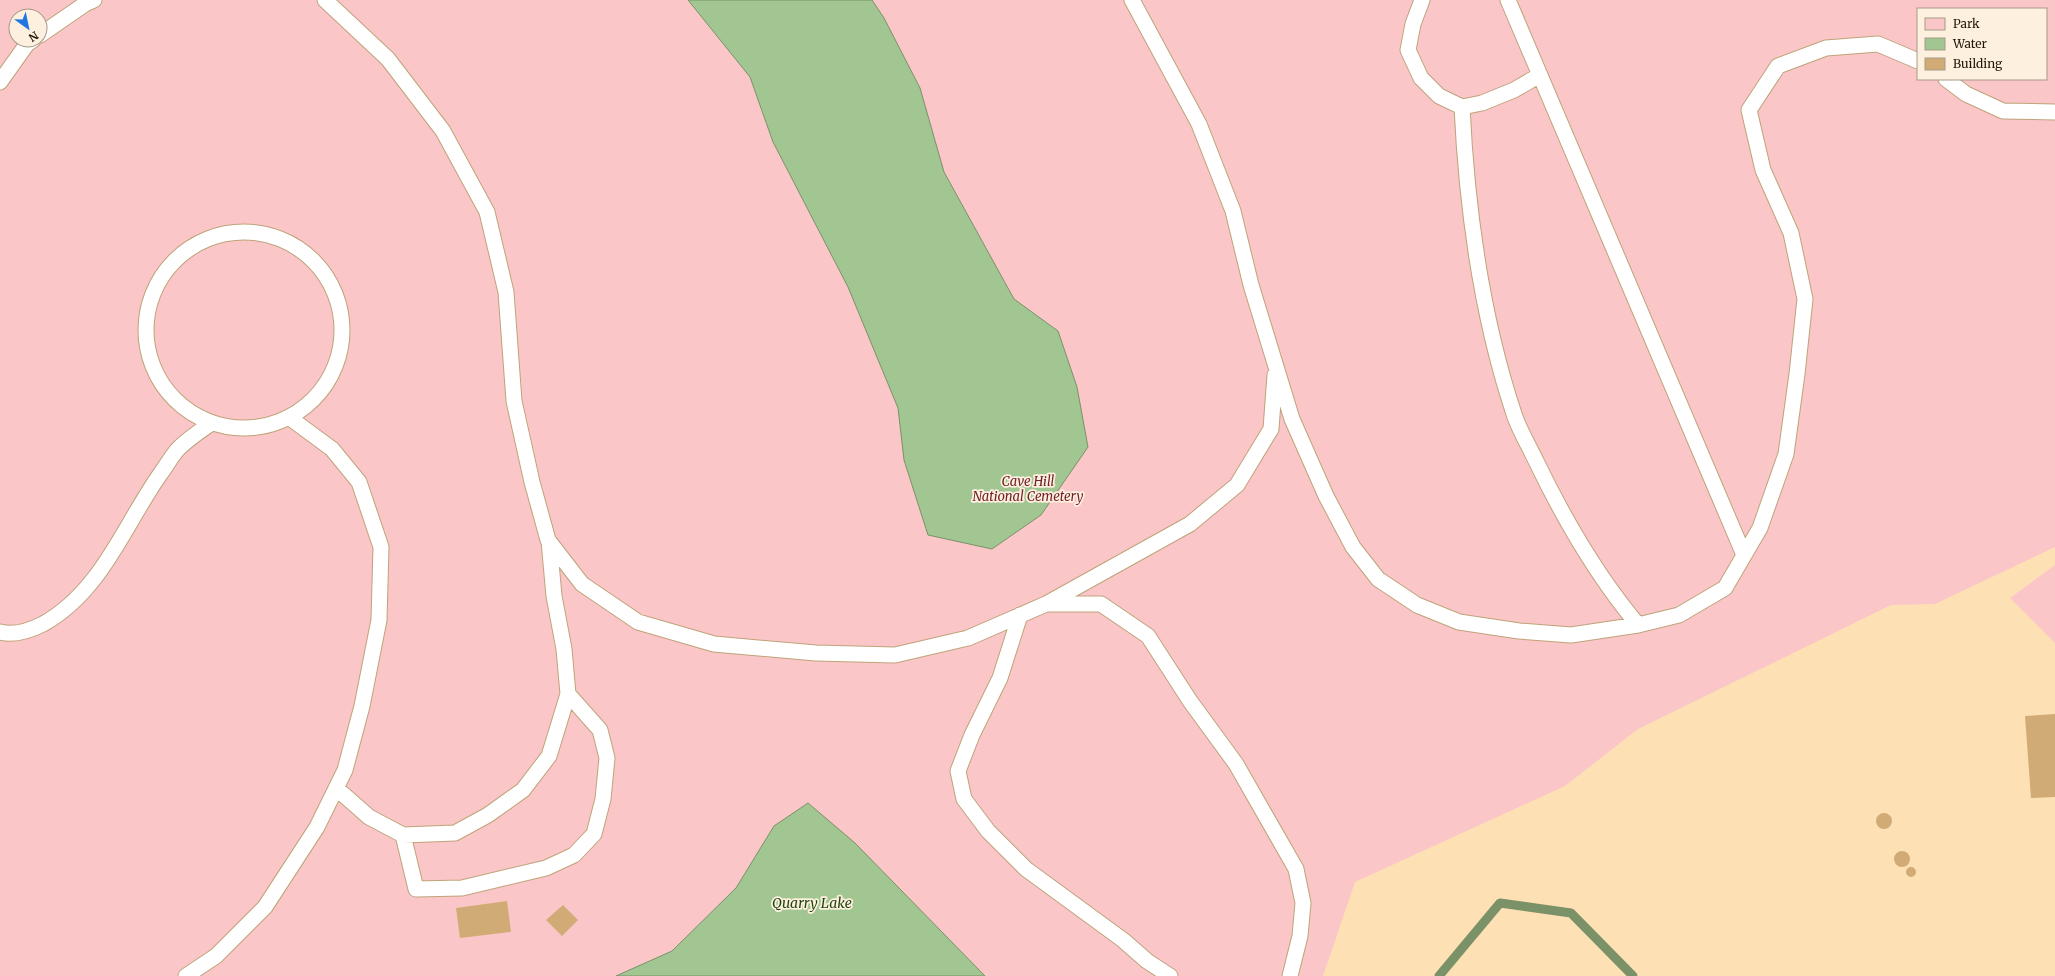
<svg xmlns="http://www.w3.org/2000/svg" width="2055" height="976" font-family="Merriweather,serif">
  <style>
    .green { fill: #fac6c8; fill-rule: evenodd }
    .water { fill: #a1c692; stroke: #7b9168 }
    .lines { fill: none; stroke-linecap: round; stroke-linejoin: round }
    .stream { stroke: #7b9168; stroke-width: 9 }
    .building { fill: #d0ab75 }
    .lane-casing { stroke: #bfa379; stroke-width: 17 }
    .lane { stroke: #fff; stroke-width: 15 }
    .labels { text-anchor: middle; stroke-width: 3.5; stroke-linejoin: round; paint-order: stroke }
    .park-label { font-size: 13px; font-style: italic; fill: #72212c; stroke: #fdf0df }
    .water-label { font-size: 14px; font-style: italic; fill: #22450f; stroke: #fdf0df }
  </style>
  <rect width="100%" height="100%" fill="#fee0b5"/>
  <path class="green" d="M 0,0 L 2055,0 L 2055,547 L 1935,604 L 1891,605 L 1638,729 L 1565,786 L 1355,882 L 1323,976 L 0,976 ZM 1918,9 L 2046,9 L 2046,79 L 1918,79 ZM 16,16 L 40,16 L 40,40 L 16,40 Z
    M 2055,565 L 2055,643 L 2010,598 Z"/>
  <path class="water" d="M 688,0 L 872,0 L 884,18 L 920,88 L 944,172 L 1014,299 L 1058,331 L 1077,387 L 1088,447 L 1041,515 L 992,549 L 928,535 L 904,460 L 898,408 L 848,287 L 773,142 L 750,77 Z
    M 808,803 L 855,843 L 985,976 L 616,976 L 672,951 L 736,888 L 774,826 Z"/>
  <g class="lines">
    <path class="stream" d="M 1439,976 L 1500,903 L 1571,913 L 1633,976"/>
  </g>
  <path class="building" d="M 2055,714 L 2055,797 L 2031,798 L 2025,716 Z
    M1876 821a8 8 0 1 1 16 0a8 8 0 1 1-16 0Z
    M1894 859a8 8 0 1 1 16 0a8 8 0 1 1-16 0Z
    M1906 872a5 5 0 1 1 10 0a5 5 0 1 1-10 0Z
    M 507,901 L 511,932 L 460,938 L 456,908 Z
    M 563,905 L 578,920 L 562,936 L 546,920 Z"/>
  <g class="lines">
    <defs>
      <path id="lane" d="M 325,0 L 388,59 L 443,131 L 487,212 L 506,292 L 514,401 L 532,482 L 548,540 L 582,584 L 638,622 L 714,644 L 816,653 L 895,655 L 968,638 L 1046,604 L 1190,524 L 1237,485 L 1271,429 L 1275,375
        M 1132,0 L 1199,124 L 1233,211 L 1251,285 L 1292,419 L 1326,496 L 1353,547 L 1378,579 L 1417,605 L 1459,622 L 1519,631 L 1571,635 L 1638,625 L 1679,615 L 1725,588 L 1760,528 L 1786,454 L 1797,374 L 1805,299 L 1791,233 L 1763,170 L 1749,110 L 1778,66 L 1826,48 L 1878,44 L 1918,61
        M 1422,0 L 1413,24 L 1408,50 L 1421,78 L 1439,96 L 1462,107 L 1482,103 L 1514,90 L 1540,75
        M 1508,0 L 1744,555
        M 40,35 L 85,4 L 94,0
        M 1946,79 L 1966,94 L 2003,111 L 2055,112
        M 0,82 L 27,44 L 33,40
        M 1462,107 C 1467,212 1481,316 1515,417 C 1521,433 1530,448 1537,463 C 1565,521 1597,576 1638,625
        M146 330a98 98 0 1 1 196 0a98 98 0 1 1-196 0Z
        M 1047,604 L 1101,604 L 1148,636 L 1190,701 L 1236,764 L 1296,869 L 1303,903 L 1300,936 L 1290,976
        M 1020,615 L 1000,678 L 972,735 L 958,771 L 964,799 L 988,831 L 1026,869 L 1123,940 L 1147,961 L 1170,976
        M 0,632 C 14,636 31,630 43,624 C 102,591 124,525 161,473 C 167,465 172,455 179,448 C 188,439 200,431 210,424
        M 336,788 L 369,817 L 403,835 L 455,833 L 488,815 L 523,790 L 549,756 L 568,694 L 564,649 L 554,596 L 549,541
        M 403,835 L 416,889 L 462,888 L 546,868 L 574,855 L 594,834 L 603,799 L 607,758 L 600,730 L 568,694
        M 186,976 L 216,956 L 265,907 L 317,827 L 345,770 L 362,706 L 379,620 L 381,547 L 359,482 L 332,449 L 290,418"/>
    </defs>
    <use href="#lane" class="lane-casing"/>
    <use href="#lane" class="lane"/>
  </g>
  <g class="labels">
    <g class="park-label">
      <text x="1028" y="486">Cave Hill<tspan x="1028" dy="15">National Cemetery</tspan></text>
    </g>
    <g class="water-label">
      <text x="812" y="908">Quarry Lake</text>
    </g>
  </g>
  <rect x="1917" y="8" width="130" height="72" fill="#fdf0df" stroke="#a59988"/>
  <rect x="1925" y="18" width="20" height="12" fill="#fac6c8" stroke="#a59988"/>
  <text x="1953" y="28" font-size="12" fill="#211606">Park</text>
  <rect x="1925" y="38" width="20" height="12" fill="#a1c692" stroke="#a59988"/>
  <text x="1953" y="48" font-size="12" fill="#211606">Water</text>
  <rect x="1925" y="58" width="20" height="12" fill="#d0ab75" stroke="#a59988"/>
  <text x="1953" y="68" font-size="12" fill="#211606">Building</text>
  <g transform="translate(28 28) rotate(147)"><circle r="19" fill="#fdf0df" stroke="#a59988"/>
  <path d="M0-3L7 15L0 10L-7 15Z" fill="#2177e1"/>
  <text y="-6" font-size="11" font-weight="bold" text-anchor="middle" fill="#211606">N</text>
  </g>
</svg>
